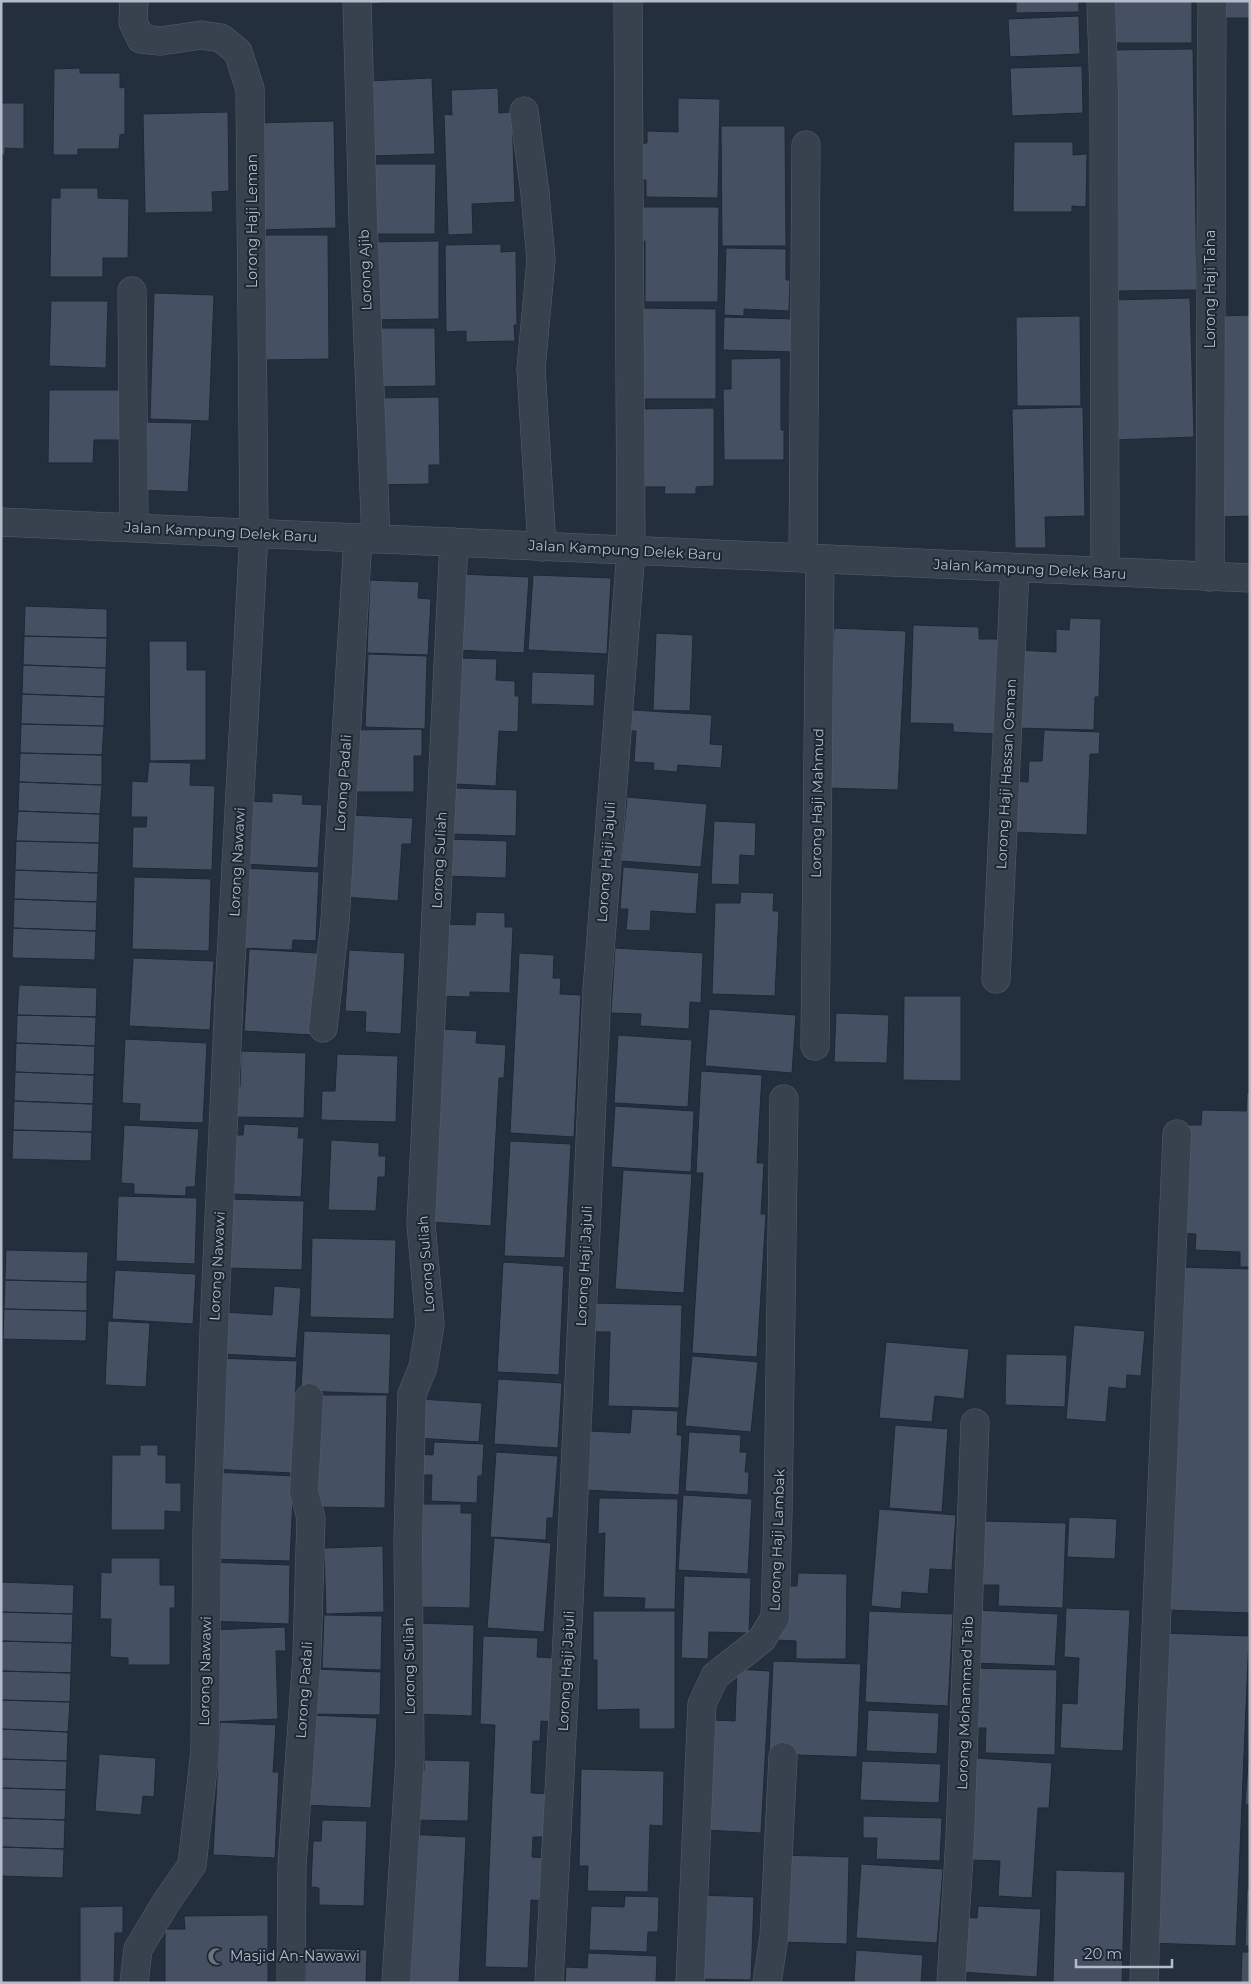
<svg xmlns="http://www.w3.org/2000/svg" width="1251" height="1984" font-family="Montserrat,sans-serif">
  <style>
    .building { fill: #455162; stroke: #1f2835 }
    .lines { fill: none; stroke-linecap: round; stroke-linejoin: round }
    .minor-casing { stroke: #565f6c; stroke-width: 29 }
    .minor { stroke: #38414e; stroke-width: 28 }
    .labels { text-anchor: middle; stroke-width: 4; stroke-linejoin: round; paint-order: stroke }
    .street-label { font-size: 14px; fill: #b4bcc9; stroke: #1d2633 }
    .poi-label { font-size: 14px; fill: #b4bcc9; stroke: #1d2633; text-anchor: start }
  </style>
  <rect width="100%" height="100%" fill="#242f3e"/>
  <path class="building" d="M 362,1 L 389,1 L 389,2 L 362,5 Z
    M 1016,1 L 1079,1 L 1079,12 L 1016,13 Z
    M 1109,1 L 1192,1 L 1192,43 L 1110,43 Z
    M 1217,1 L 1250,1 L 1250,18 L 1217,18 Z
    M 1079,16 L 1080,54 L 1010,57 L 1008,19 Z
    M 1193,49 L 1197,290 L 1114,291 L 1110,50 Z
    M 1082,66 L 1083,113 L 1012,116 L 1010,68 Z
    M 80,68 L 80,73 L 120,73 L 120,88 L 125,87 L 125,134 L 120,135 L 119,149 L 78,149 L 78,155 L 53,155 L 54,69 Z
    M 432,78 L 435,154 L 371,156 L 368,81 Z
    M 498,88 L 499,113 L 512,112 L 515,202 L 472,204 L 473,234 L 448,235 L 444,114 L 452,115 L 451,90 Z
    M 678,98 L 720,99 L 718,198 L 646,197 L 646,180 L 635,180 L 636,144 L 647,143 L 647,131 L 678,132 Z
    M 1,103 L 24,103 L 24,149 L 5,148 L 5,155 L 1,155 Z
    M 228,112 L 229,191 L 212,192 L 213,212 L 145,213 L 143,114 Z
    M 334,121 L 336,228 L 256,230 L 254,123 Z
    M 721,126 L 785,126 L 786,246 L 722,246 Z
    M 1014,142 L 1073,142 L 1073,155 L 1087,154 L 1086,207 L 1072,206 L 1072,212 L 1013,212 Z
    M 370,164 L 436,164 L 435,234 L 369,234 Z
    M 60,188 L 98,188 L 98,198 L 129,199 L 128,258 L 103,258 L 103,277 L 50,277 L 51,198 L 60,198 Z
    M 636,207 L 719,207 L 718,302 L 645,302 L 645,241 L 636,241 Z
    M 262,235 L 328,235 L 329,359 L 263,360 Z
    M 439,241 L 439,319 L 368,320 L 368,242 Z
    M 501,244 L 501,252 L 516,251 L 517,325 L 514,325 L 515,341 L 466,342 L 466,331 L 446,332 L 445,245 Z
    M 726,248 L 786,249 L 786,280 L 790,280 L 789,311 L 744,309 L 744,316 L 724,315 Z
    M 154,293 L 214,295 L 209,421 L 150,419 Z
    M 1190,298 L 1194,437 L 1115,440 L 1112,300 Z
    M 51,301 L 108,301 L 106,368 L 49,366 Z
    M 640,308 L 716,309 L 716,399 L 639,399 Z
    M 1250,315 L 1250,516 L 1219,517 L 1217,316 Z
    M 1080,316 L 1081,406 L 1017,406 L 1016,317 Z
    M 724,317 L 794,319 L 793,352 L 723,350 Z
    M 372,328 L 435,328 L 436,386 L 372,387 Z
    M 781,358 L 781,430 L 784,430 L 784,460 L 724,460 L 723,389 L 731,389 L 731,359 Z
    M 49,390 L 122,390 L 122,440 L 94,440 L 93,463 L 48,463 Z
    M 439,397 L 440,465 L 429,465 L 429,484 L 376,485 L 375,398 Z
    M 1083,407 L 1085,516 L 1045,517 L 1046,548 L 1015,548 L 1012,409 Z
    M 714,408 L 714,486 L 696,487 L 696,494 L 664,494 L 665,487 L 642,487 L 641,409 Z
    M 143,422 L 192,423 L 188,492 L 140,490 Z
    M 460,574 L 529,577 L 524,653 L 456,650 Z
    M 533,575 L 611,578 L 607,654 L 528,650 Z
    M 370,580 L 419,582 L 418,598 L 431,599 L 428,655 L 367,653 Z
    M 25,606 L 107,609 L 107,638 L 24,636 Z
    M 1070,618 L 1101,619 L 1099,697 L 1095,697 L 1094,730 L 1015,728 L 1017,650 L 1056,652 L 1056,629 L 1069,630 Z
    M 913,625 L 979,627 L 979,639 L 998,639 L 995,734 L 953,732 L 953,724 L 910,723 Z
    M 834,628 L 906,631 L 898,790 L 826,788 Z
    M 656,633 L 693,635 L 690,711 L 653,710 Z
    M 24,636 L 107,638 L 106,668 L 23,665 Z
    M 149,641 L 187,641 L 187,670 L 206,670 L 206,760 L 150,761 Z
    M 368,654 L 427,656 L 425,729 L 365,727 Z
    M 460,658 L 497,659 L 496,680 L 515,681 L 515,696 L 519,696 L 518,732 L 499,731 L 496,786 L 454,784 Z
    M 23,665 L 106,668 L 105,697 L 22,694 Z
    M 532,672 L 595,674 L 594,706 L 531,704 Z
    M 22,694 L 105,697 L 104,726 L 21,724 Z
    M 632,710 L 712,715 L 710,744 L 723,745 L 721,768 L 678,765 L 677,772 L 653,770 L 654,763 L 634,762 L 636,731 L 630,731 Z
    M 21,724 L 104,726 L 102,755 L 20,753 Z
    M 422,729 L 422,756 L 414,756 L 414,792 L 355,792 L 355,730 Z
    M 1044,730 L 1100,732 L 1099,754 L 1090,754 L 1087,835 L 1011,832 L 1013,781 L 1028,782 L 1029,761 L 1042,761 Z
    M 20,753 L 102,755 L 102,785 L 19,782 Z
    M 149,762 L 191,763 L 190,785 L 215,786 L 212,870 L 132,868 L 133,827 L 146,827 L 147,817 L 131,817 L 132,781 L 147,782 Z
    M 19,782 L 102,785 L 100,814 L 18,811 Z
    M 455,788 L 517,790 L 516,836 L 453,834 Z
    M 272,793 L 303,795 L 302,804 L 322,805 L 318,868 L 243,864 L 246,801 L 272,802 Z
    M 627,797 L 707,804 L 701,867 L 621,861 Z
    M 18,811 L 100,814 L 99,843 L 16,841 Z
    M 350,815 L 413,818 L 411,844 L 402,844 L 398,901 L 344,897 Z
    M 714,821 L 756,823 L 755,856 L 740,855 L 739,885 L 711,884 Z
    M 446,839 L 507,841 L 506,878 L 445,876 Z
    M 16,841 L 99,843 L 98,873 L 15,870 Z
    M 623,867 L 699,873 L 696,914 L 651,911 L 650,931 L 626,930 L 628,909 L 620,909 Z
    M 242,868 L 319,872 L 316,941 L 293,940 L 292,950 L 238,948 Z
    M 15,870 L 98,873 L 97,902 L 14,899 Z
    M 134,877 L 211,879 L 209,951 L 132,949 Z
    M 741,892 L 774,893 L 773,911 L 779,911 L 775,996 L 712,994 L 715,903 L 740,903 Z
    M 14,899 L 97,902 L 96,931 L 13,928 Z
    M 476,912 L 505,913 L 505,927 L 513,927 L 510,993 L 470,992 L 470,997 L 439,996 L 442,924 L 475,925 Z
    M 13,928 L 96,931 L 95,960 L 12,958 Z
    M 615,948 L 703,953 L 701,1003 L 690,1002 L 689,1029 L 640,1026 L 641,1014 L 611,1013 Z
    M 249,949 L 318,953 L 312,1035 L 244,1031 Z
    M 349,950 L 405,953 L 401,1034 L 365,1032 L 366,1012 L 345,1011 Z
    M 519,953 L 554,955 L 553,978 L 561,978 L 560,994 L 581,995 L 574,1137 L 510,1133 Z
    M 133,958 L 214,961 L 210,1030 L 129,1026 Z
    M 19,985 L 97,988 L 96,1017 L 17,1015 Z
    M 904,996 L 961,996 L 961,1081 L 903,1080 Z
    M 709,1009 L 796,1015 L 792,1073 L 705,1066 Z
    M 836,1013 L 889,1015 L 887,1063 L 834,1062 Z
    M 17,1015 L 96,1017 L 95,1046 L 16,1043 Z
    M 441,1029 L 477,1031 L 476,1043 L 506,1045 L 504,1078 L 499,1078 L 491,1226 L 431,1222 Z
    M 618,1035 L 692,1040 L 688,1107 L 614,1103 Z
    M 125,1039 L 207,1043 L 203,1123 L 139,1121 L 140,1104 L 122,1103 Z
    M 16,1043 L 95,1046 L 94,1075 L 15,1072 Z
    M 241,1051 L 306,1053 L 304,1118 L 231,1117 L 231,1087 L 240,1087 Z
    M 337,1054 L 398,1056 L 396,1122 L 321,1120 L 322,1091 L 335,1091 Z
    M 701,1071 L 762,1075 L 757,1163 L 764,1163 L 761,1214 L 766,1214 L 757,1357 L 692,1353 L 703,1173 L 696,1173 Z
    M 15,1072 L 94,1075 L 93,1104 L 14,1101 Z
    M 1247,1093 L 1250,1093 L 1250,1267 L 1240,1267 L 1240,1252 L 1195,1250 L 1196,1234 L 1179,1233 L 1185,1125 L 1201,1125 L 1202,1110 L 1246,1111 Z
    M 14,1101 L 93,1104 L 92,1132 L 13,1130 Z
    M 615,1106 L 694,1111 L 691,1172 L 611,1167 Z
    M 244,1124 L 299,1127 L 298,1138 L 304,1138 L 301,1197 L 232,1194 L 236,1135 L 243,1135 Z
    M 124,1125 L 199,1129 L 195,1187 L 186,1187 L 186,1196 L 134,1194 L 134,1184 L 121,1183 Z
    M 13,1130 L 92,1132 L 91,1161 L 12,1159 Z
    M 331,1140 L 379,1143 L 379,1156 L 386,1156 L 385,1177 L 378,1177 L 376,1211 L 328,1210 Z
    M 510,1141 L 571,1144 L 565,1258 L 504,1256 Z
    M 623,1170 L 692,1174 L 684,1293 L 615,1289 Z
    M 118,1196 L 197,1198 L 195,1264 L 116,1261 Z
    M 227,1199 L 304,1201 L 302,1270 L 225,1268 Z
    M 312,1238 L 396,1240 L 394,1319 L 310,1317 Z
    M 6,1250 L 88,1252 L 87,1282 L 5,1280 Z
    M 503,1262 L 564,1266 L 559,1375 L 497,1372 Z
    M 1179,1267 L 1250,1269 L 1250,1613 L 1166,1610 Z
    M 115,1270 L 196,1274 L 193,1324 L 112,1319 Z
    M 5,1280 L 87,1282 L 87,1311 L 4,1309 Z
    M 274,1286 L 301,1288 L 296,1358 L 221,1354 L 224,1312 L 272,1315 Z
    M 592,1303 L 682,1305 L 679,1408 L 608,1406 L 610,1332 L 591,1332 Z
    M 4,1309 L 87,1311 L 86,1341 L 3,1339 Z
    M 108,1321 L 150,1323 L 146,1387 L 105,1385 Z
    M 1074,1325 L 1145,1331 L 1141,1376 L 1127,1375 L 1126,1389 L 1109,1387 L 1106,1422 L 1066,1419 Z
    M 304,1331 L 391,1334 L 389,1394 L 301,1391 Z
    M 886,1342 L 969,1349 L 964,1399 L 935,1396 L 932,1422 L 879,1418 Z
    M 1006,1354 L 1067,1355 L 1065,1407 L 1005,1405 Z
    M 692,1356 L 758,1362 L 751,1432 L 685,1426 Z
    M 215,1358 L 297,1361 L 292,1473 L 210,1469 Z
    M 498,1379 L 562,1383 L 558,1448 L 494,1444 Z
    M 316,1395 L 387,1395 L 385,1508 L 314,1507 Z
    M 420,1399 L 482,1403 L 479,1442 L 417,1438 Z
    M 632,1409 L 678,1411 L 677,1435 L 682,1435 L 679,1495 L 586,1490 L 589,1431 L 630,1433 Z
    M 895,1425 L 948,1429 L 942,1512 L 889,1508 Z
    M 689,1432 L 741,1435 L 740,1452 L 747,1452 L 745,1472 L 749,1472 L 748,1495 L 685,1491 Z
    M 434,1442 L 484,1444 L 482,1476 L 478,1476 L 477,1503 L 431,1501 L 432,1475 L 417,1475 L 418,1454 L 433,1455 Z
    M 140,1445 L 158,1445 L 158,1455 L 166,1455 L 166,1483 L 181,1483 L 181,1512 L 165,1511 L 165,1530 L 111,1530 L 112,1455 L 140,1455 Z
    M 496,1452 L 558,1456 L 553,1518 L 547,1518 L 546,1540 L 490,1537 Z
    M 214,1472 L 294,1476 L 290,1561 L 210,1559 Z
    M 683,1495 L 752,1499 L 748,1574 L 678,1570 Z
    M 599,1498 L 678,1499 L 675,1609 L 644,1609 L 645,1598 L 603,1597 L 605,1533 L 598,1534 Z
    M 419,1504 L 461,1504 L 461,1513 L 472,1513 L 470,1608 L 418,1607 Z
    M 879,1509 L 956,1515 L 952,1570 L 930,1569 L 928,1594 L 902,1592 L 901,1609 L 871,1606 Z
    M 1069,1517 L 1117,1519 L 1115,1559 L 1067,1557 Z
    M 980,1521 L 1066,1523 L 1063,1608 L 998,1606 L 999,1585 L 977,1585 Z
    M 494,1538 L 551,1543 L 544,1632 L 487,1628 Z
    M 383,1546 L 384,1612 L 326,1614 L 324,1548 Z
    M 111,1558 L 160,1558 L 160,1585 L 175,1585 L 175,1608 L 170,1608 L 170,1665 L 128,1665 L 128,1658 L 110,1657 L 111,1619 L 100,1619 L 101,1572 L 111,1573 Z
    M 208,1562 L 290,1565 L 289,1624 L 206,1621 Z
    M 798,1573 L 847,1574 L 846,1659 L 796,1659 L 796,1641 L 777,1640 L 778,1586 L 797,1586 Z
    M 684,1576 L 751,1578 L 749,1633 L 709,1632 L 708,1659 L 681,1658 Z
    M 1,1582 L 74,1585 L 73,1614 L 1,1612 Z
    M 1066,1608 L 1130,1610 L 1123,1751 L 1060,1748 L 1062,1703 L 1077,1704 L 1079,1658 L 1064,1657 Z
    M 975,1610 L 1058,1614 L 1055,1666 L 972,1663 Z
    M 593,1611 L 675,1611 L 675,1729 L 639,1729 L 639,1709 L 597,1710 L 597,1660 L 593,1660 Z
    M 869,1611 L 953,1614 L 948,1706 L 865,1702 Z
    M 1,1612 L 73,1614 L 72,1643 L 1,1641 Z
    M 324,1615 L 382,1616 L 381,1670 L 322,1668 Z
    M 417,1623 L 474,1625 L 472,1716 L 414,1714 Z
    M 285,1627 L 286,1651 L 276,1651 L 278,1719 L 212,1722 L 209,1630 Z
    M 1161,1633 L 1249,1636 L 1236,1946 L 1149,1943 Z
    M 483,1636 L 538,1638 L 537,1657 L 554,1658 L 551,1722 L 541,1721 L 540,1741 L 533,1741 L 531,1793 L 551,1794 L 550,1837 L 533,1837 L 532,1857 L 550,1858 L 548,1901 L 531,1900 L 528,1968 L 485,1967 L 495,1725 L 480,1724 Z
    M 1,1641 L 72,1643 L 71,1673 L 1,1671 Z
    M 773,1661 L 861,1664 L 857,1757 L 769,1754 Z
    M 972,1668 L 1057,1670 L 1055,1755 L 985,1753 L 986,1728 L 970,1728 Z
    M 315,1669 L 381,1672 L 380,1715 L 313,1714 Z
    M 737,1669 L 770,1671 L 761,1833 L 705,1830 L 711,1720 L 735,1721 Z
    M 1,1671 L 71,1673 L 70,1702 L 1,1700 Z
    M 1,1700 L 70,1702 L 68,1732 L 1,1729 Z
    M 868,1710 L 939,1713 L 937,1754 L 866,1751 Z
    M 309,1715 L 377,1718 L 371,1808 L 304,1805 Z
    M 220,1722 L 276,1725 L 273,1772 L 279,1772 L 275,1858 L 213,1855 Z
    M 1,1729 L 68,1732 L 67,1761 L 1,1759 Z
    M 1250,1737 L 1250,1805 L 1245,1804 Z
    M 99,1754 L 156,1758 L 154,1797 L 143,1796 L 141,1815 L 95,1811 Z
    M 976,1758 L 1052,1763 L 1049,1808 L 1038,1808 L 1032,1898 L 998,1896 L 1000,1861 L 969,1860 Z
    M 1,1759 L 67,1761 L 66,1790 L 1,1788 Z
    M 424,1760 L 470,1761 L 468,1821 L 409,1820 L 411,1771 L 424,1771 Z
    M 862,1761 L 941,1764 L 939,1803 L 860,1800 Z
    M 581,1769 L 664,1771 L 663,1826 L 650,1825 L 648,1892 L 587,1891 L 588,1866 L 579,1866 Z
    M 1,1788 L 66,1790 L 65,1820 L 1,1818 Z
    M 863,1816 L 942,1818 L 940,1861 L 876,1859 L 877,1838 L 863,1838 Z
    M 1,1818 L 65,1820 L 64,1849 L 1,1847 Z
    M 322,1820 L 367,1821 L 364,1906 L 319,1905 L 319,1888 L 311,1887 L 313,1841 L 321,1841 Z
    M 406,1834 L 466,1837 L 459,1983 L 399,1983 Z
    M 1250,1842 L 1250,1882 L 1248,1882 Z
    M 1,1847 L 64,1849 L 63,1878 L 1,1876 Z
    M 780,1855 L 849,1857 L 847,1944 L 778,1942 Z
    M 861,1864 L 943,1869 L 937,1943 L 856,1938 Z
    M 1056,1870 L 1125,1872 L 1122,1983 L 1053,1983 Z
    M 1247,1889 L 1250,1889 L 1250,1946 L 1245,1946 Z
    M 697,1895 L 754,1897 L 751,1980 L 694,1979 Z
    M 625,1896 L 659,1897 L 658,1932 L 648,1932 L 647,1952 L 589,1950 L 591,1906 L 624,1907 Z
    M 123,1906 L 123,1933 L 115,1933 L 114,1983 L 80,1983 L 80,1907 Z
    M 978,1906 L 1041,1909 L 1037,1977 L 960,1972 L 963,1917 L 977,1918 Z
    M 268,1915 L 268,1983 L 165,1983 L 165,1929 L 185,1929 L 184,1916 Z
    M 306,1948 L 367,1950 L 366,1983 L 305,1983 Z
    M 856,1950 L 923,1955 L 921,1983 L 854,1983 Z
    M 1242,1952 L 1250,1952 L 1250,1983 L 1241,1983 Z
    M 588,1953 L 657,1956 L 656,1983 L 565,1983 L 566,1967 L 587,1968 Z"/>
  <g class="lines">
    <defs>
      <path id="minor" d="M 134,1 L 133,22 L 141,39 L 161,41 L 201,35 L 221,38 L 238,52 L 250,89 L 254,533 L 230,978 L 215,1306 L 207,1531 L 205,1751 L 192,1865 L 167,1901 L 138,1949 L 134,1983
        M 357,1 L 363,219 L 376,539
        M 1101,1 L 1104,92 L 1105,572
        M 524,111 L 535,193 L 541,260 L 531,369 L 542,547
        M 132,291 L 134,528
        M 1,522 L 1250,578
        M 803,558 L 806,145
        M 1210,577 L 1212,1
        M 996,979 L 1015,568
        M 323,1028 L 335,922 L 358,538
        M 815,1046 L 820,559
        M 291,1983 L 292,1866 L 307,1655 L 311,1518 L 304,1492 L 309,1398
        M 396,1983 L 410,1757 L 408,1540 L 412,1394 L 423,1367 L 430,1324 L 421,1224 L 454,542
        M 549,1983 L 569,1602 L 597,990 L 631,551 L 628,1
        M 690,1983 L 702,1704 L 715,1676 L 762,1639 L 775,1618 L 778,1512 L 784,1099
        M 767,1983 L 774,1937 L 783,1757
        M 951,1983 L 960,1839 L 975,1423
        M 1144,1983 L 1152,1725 L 1177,1134"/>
    </defs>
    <use href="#minor" class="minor-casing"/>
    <use href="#minor" class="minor"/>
  </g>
  <defs>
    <symbol id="mosque-bare" viewBox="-9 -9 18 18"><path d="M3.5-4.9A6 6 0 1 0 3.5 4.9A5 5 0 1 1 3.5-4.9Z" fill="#6b7280" stroke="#1d2633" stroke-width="2.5" paint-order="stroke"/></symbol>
  </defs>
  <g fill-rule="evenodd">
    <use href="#mosque-bare" x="204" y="1944" width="25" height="25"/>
  </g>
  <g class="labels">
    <g class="street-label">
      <text transform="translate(252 221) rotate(-90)" y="5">Lorong Haji Leman</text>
      <text transform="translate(365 270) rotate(-92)" y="5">Lorong Ajib</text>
      <text transform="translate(1210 289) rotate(-90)" y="5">Lorong Haji Taha</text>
      <text transform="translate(221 532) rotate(3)" y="5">Jalan Kampung Delek Baru</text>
      <text transform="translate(625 550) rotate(3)" y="5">Jalan Kampung Delek Baru</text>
      <text transform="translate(1030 569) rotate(3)" y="5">Jalan Kampung Delek Baru</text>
      <text transform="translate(1006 774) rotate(-87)" y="5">Lorong Haji Hassan Osman</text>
      <text transform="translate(343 783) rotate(-86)" y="5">Lorong Padali</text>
      <text transform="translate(817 803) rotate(-89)" y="5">Lorong Haji Mahmud</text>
      <text transform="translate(439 860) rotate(-87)" y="5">Lorong Suliah</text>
      <text transform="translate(237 862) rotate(-87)" y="5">Lorong Nawawi</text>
      <text transform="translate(606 862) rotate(-86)" y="5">Lorong Haji Jajuli</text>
      <text transform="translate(426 1264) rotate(-94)" y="5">Lorong Suliah</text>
      <text transform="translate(217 1266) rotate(-87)" y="5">Lorong Nawawi</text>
      <text transform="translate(584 1266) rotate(-87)" y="5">Lorong Haji Jajuli</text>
      <text transform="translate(777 1540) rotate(-88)" y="5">Lorong Haji Lambak</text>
      <text transform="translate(409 1666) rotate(-91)" y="5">Lorong Suliah</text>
      <text transform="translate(205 1671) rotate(-89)" y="5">Lorong Nawawi</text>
      <text transform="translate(566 1671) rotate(-87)" y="5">Lorong Haji Jajuli</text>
      <text transform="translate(304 1690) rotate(-86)" y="5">Lorong Padali</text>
      <text transform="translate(965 1703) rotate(-88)" y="5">Lorong Mohammad Taib</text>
    </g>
    <g class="poi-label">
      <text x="230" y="1961">Masjid An-Nawawi</text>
    </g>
  </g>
  <rect width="1251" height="1984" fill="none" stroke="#b4bcc9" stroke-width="5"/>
  <path d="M1076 1959v8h96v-8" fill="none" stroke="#b4bcc9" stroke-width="2.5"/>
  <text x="1084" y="1959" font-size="15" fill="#b4bcc9" stroke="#1d2633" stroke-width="4" paint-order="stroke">20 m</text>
</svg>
